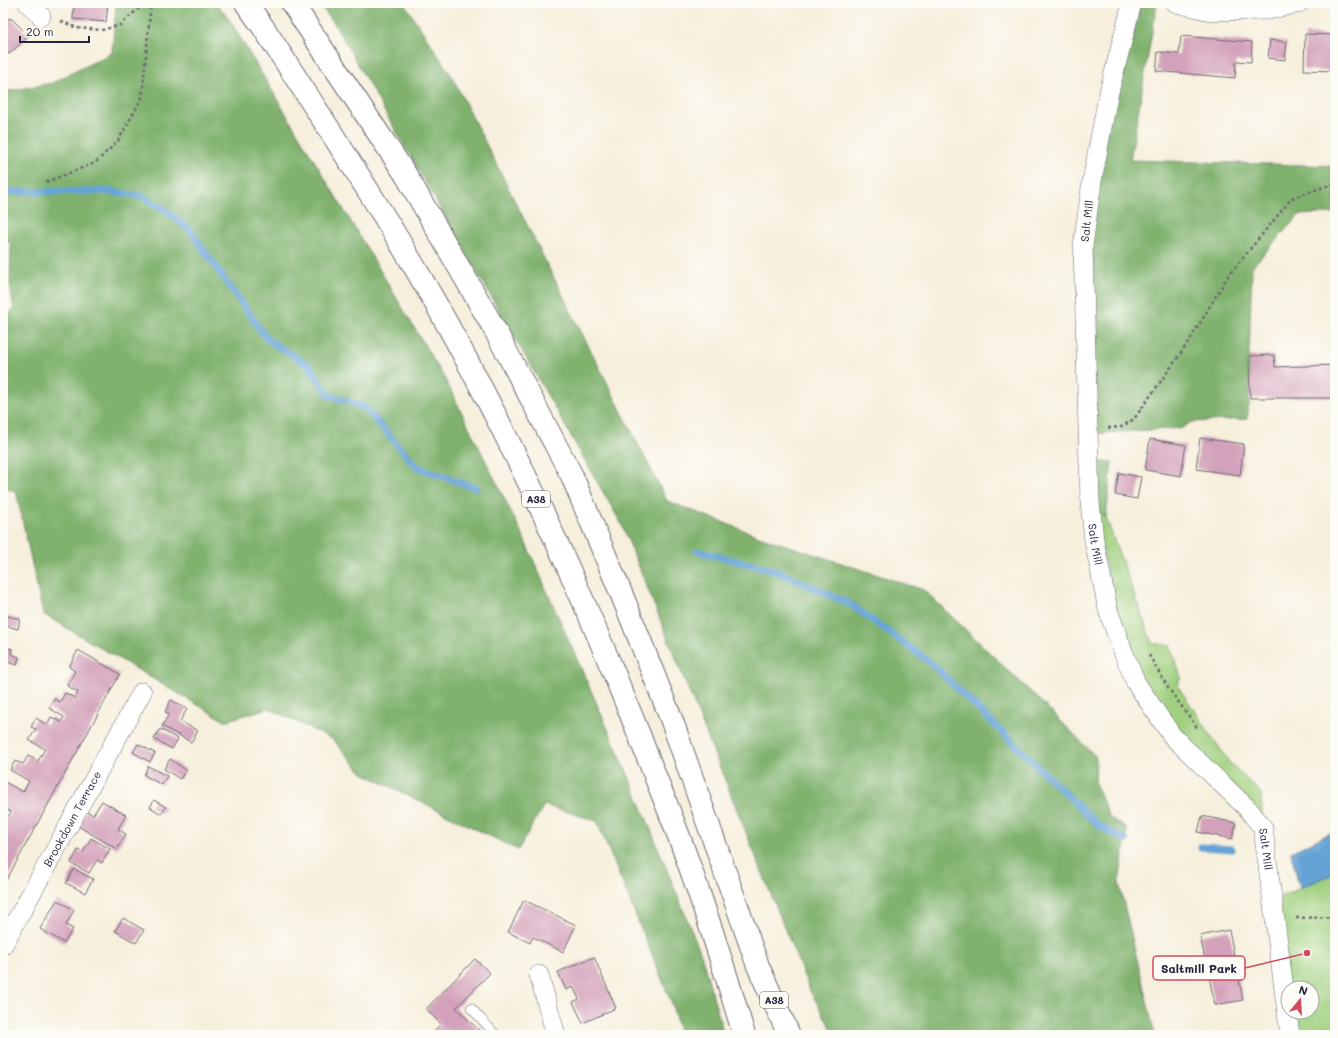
<svg xmlns="http://www.w3.org/2000/svg" width="1338" height="1038" font-family="Mali,sans-serif">
  <style>
    .green { fill: #a0d07f; stroke: #61795d; fill-rule: evenodd }
    .forest { fill: #80b26e; stroke: #516a54 }
    .water { fill: #65a2d6; stroke: #446288 }
    .lines { fill: none; stroke-linecap: round; stroke-linejoin: round }
    .stream { stroke: #65a2d6; stroke-width: 7 }
    .building { fill: #d3a1ba }
    .lane-casing { stroke: #6c6a73; stroke-width: 10 }
    .street-casing { stroke: #6c6a73; stroke-width: 20 }
    .highway-casing { stroke: #6c6a73; stroke-width: 24 }
    .path { stroke: #6c6a73; stroke-width: 2.5; stroke-dasharray: 3 3; stroke-linecap: butt }
    .lane { stroke: #fff; stroke-width: 9 }
    .street { stroke: #fff; stroke-width: 19 }
    .highway { stroke: #fff; stroke-width: 22 }
    .labels { text-anchor: middle; stroke-width: 4; stroke-linejoin: round; paint-order: stroke }
    .shield { fill: #fdfcf7; stroke: #646373; stroke-width: 1 }
    .shield-label { font-size: 10px; font-weight: bold; fill: #22223b }
    .street-label { font-size: 11px; fill: #22223b; stroke: #fdfcf7 }
    .leader { fill: none; stroke: #d1495b; stroke-width: 1.5 }
    .callout-dot { fill: #d1495b; stroke: #fdfcf7; stroke-width: 1.5 }
    .callout { fill: #fdfcf7; stroke: #d1495b; stroke-width: 1.5 }
    .callout-label { font-size: 12px; text-anchor: middle; font-weight: bold; fill: #22223b }
  </style>
  <rect width="100%" height="100%" fill="#fdfcf7"/>
  <filter id="ink" filterUnits="userSpaceOnUse"><feTurbulence type="fractalNoise" baseFrequency=".025" numOctaves="2"/><feDisplacementMap in="SourceGraphic" scale="8" xChannelSelector="R" yChannelSelector="G"/><feConvolveMatrix kernelMatrix="1 2 1 2 8 2 1 2 1" color-interpolation-filters="sRGB"/></filter>
  <filter id="wash" filterUnits="userSpaceOnUse"><feTurbulence type="fractalNoise" baseFrequency=".012" numOctaves="4" result="noise"/><feDisplacementMap in="SourceGraphic" scale="16" xChannelSelector="R" yChannelSelector="G"/><feGaussianBlur stdDeviation="0.9" result="paint"/><feColorMatrix in="noise" values="0 0 0 0 0 0 0 0 0 0 0 0 0 0 0 0 0 1.4 0 .05"/><feComposite in="paint" operator="in"/></filter>
  <g filter="url(#wash)">
    <rect width="100%" height="100%" fill="#f6efdc"/>
    <path class="green" d="M 1090,505 L 1106,518 L 1152,643 L 1170,646 L 1181,677 L 1177,685 L 1229,762 L 1261,793 L 1263,828 L 1136,683 Z
      M 1335,831 L 1335,1035 L 1290,1035 L 1272,901 L 1300,888 L 1291,852 ZM 1288,988 L 1312,988 L 1312,1012 L 1288,1012 Z"/>
    <path class="forest" d="M 116,3 L 216,3 L 227,16 L 350,220 L 446,381 L 521,532 L 636,793 L 701,954 L 724,1035 L 680,1035 L 672,1004 L 597,821 L 544,805 L 518,850 L 363,773 L 332,739 L 268,708 L 225,721 L 43,614 L 16,491 L 3,488 L 3,322 L 14,308 L 10,285 L 11,243 L 3,241 L 3,92 L 52,83 L 112,53 Z
      M 318,3 L 404,3 L 451,75 L 667,501 L 764,538 L 924,590 L 1057,717 L 1096,757 L 1095,783 L 1110,818 L 1127,829 L 1119,883 L 1155,1035 L 835,1035 L 810,991 L 622,525 L 334,23 Z
      M 1132,3 L 1157,3 L 1130,160 L 1335,166 L 1335,213 L 1299,215 L 1252,267 L 1249,356 L 1250,398 L 1247,419 L 1192,422 L 1182,428 L 1089,434 L 1083,246 Z
      M 1089,462 L 1112,462 L 1106,518 L 1090,505 Z"/>
    <path class="water" d="M 1335,831 L 1335,873 L 1300,888 L 1291,852 Z"/>
    <g class="lines">
      <path class="stream" d="M 3,192 L 106,191 L 142,196 L 163,208 L 189,229 L 267,339 L 309,366 L 329,395 L 364,407 L 417,467 L 476,488
        M 697,551 L 774,570 L 850,604 L 930,662 L 1099,826 L 1126,840
        M 1201,847 L 1232,849"/>
    </g>
    <g id="blocks">
      <path class="building" d="M 74,3 L 108,3 L 106,22 L 73,19 Z
        M 3,18 L 12,19 L 29,36 L 9,54 L 3,48 Z
        M 1305,34 L 1335,35 L 1335,71 L 1304,70 Z
        M 1181,36 L 1252,42 L 1251,62 L 1236,61 L 1235,78 L 1156,71 L 1158,52 L 1179,54 Z
        M 1270,40 L 1287,42 L 1285,60 L 1268,58 Z
        M 1274,355 L 1275,367 L 1335,365 L 1335,398 L 1250,398 L 1249,356 Z
        M 1200,438 L 1244,444 L 1240,475 L 1196,469 Z
        M 1150,439 L 1186,445 L 1181,476 L 1145,470 Z
        M 1119,473 L 1141,477 L 1137,499 L 1115,495 Z
        M 3,615 L 20,619 L 18,629 L 3,625 Z
        M 3,647 L 12,649 L 11,654 L 19,657 L 17,665 L 3,661 Z
        M 78,650 L 120,674 L 3,886 L 3,824 L 11,812 L 3,808 L 3,781 L 23,792 L 29,781 L 10,770 L 15,761 L 23,764 L 28,756 L 38,761 L 45,749 L 29,740 L 36,729 L 31,727 L 36,718 L 47,725 L 51,717 L 61,722 L 64,717 L 49,708 L 54,699 L 60,702 L 65,693 L 75,698 L 78,692 L 67,686 L 75,671 L 69,667 Z
        M 3,689 L 6,690 L 4,700 L 3,700 Z
        M 171,700 L 187,709 L 180,721 L 198,731 L 191,742 L 162,726 L 169,714 L 165,712 Z
        M 160,729 L 178,739 L 172,749 L 154,739 Z
        M 138,744 L 155,753 L 150,762 L 133,752 Z
        M 170,759 L 186,770 L 180,779 L 164,769 Z
        M 148,766 L 167,776 L 162,785 L 144,775 Z
        M 154,800 L 166,807 L 161,814 L 150,807 Z
        M 102,801 L 126,815 L 118,829 L 126,834 L 117,849 L 78,826 L 86,811 L 93,815 Z
        M 1202,816 L 1236,823 L 1232,839 L 1198,832 Z
        M 91,838 L 110,849 L 102,863 L 97,860 L 89,873 L 71,863 L 78,850 L 83,852 Z
        M 74,869 L 93,879 L 85,893 L 66,883 Z
        M 57,900 L 74,910 L 66,925 L 73,929 L 64,943 L 40,929 Z
        M 524,900 L 576,925 L 563,952 L 533,937 L 530,943 L 508,932 Z
        M 123,918 L 144,930 L 136,943 L 115,931 Z
        M 1229,930 L 1243,1000 L 1215,1005 L 1200,936 Z
        M 594,957 L 616,1008 L 583,1023 L 573,1002 L 579,999 L 573,987 L 566,990 L 558,972 Z
        M 475,959 L 490,973 L 456,1008 L 482,1033 L 481,1035 L 430,1035 L 441,1024 L 426,1009 Z"/>
    </g>
  </g>
  <g filter="url(#ink)">
    <use href="#blocks" fill-opacity="0" stroke="#6c6a73" stroke-width="1"/>
    <g class="lines">
      <defs>
        <path id="lane" d="M 471,1008 L 496,1035"/>
        <g id="street">
          <path d="M 28,3 L 41,16"/>
          <path id="s1" d="M 1132,3 L 1108,96 L 1092,181 L 1083,246 L 1090,502 L 1094,540 L 1108,610 L 1124,654 L 1136,683 L 1173,737 L 1248,809 L 1263,828 L 1290,1035"/>
          <path d="M 1176,3 L 1211,11 L 1268,10 L 1299,3"/>
          <path id="s2" d="M 3,945 L 142,692"/>
          <path d="M 539,975 L 556,1035"/>
        </g>
        <path id="highway" d="M 246,3 L 263,27 C 322,118 382,209 436,304 C 514,443 581,589 640,737 C 653,772 668,807 681,842 C 704,905 725,970 744,1035
          M 292,3 L 406,175 L 495,330 L 572,476 L 626,605 L 672,721 L 758,966 L 789,1035"/>
      </defs>
      <use href="#lane" class="lane-casing"/>
      <use href="#street" class="street-casing"/>
      <use href="#highway" class="highway-casing"/>
      <path class="path" d="M 61,21 L 77,28 L 102,30 L 120,25 L 145,3
        M 46,182 L 95,163 L 118,141 L 142,98 L 151,3
        M 1108,428 L 1121,427 L 1134,419 L 1188,343 L 1228,276 L 1292,198 L 1335,183
        M 1149,655 L 1167,686 L 1198,729
        M 1296,918 L 1335,917"/>
      <use href="#lane" class="lane"/>
      <use href="#street" class="street"/>
      <use href="#highway" class="highway"/>
    </g>
  </g>
  <g class="labels">
    <g class="shield">
      <rect x="522" y="491" width="28" height="16" rx="3"/>
      <rect x="760" y="992" width="28" height="16" rx="3"/>
    </g>
    <g class="shield-label">
      <text x="536" y="503">A38</text>
      <text x="774" y="1004">A38</text>
    </g>
    <g class="street-label">
      <text transform="translate(1087 221) rotate(-83)" y="4">Salt Mill</text>
      <text dy="4" stroke="none"><textPath href="#s1" startOffset="547">Salt Mill</textPath></text>
      <text dy="4" stroke="none"><textPath href="#s2" startOffset="144">Brookdown Terrace</textPath></text>
      <text dy="4" stroke="none"><textPath href="#s1" startOffset="907">Salt Mill</textPath></text>
    </g>
  </g>
  <path class="leader" d="M1307 953L1245 968"/>
  <circle class="callout-dot" cx="1307" cy="953" r="4"/>
  <rect class="callout" x="1153" y="956" width="92" height="24" rx="4"/>
  <g class="callout-label">
    <text x="1199" y="973">Saltmill Park</text>
  </g>
  <rect width="1338" height="1038" fill="none" stroke="#fdfcf7" stroke-width="16"/>
  <g transform="translate(1300 1000) rotate(18)"><circle r="19" fill="#fdfcf7" stroke="#a5a5ac"/>
  <path d="M0-3L7 15L0 10L-7 15Z" fill="#d1495b"/>
  <text y="-6" font-size="11" font-weight="bold" text-anchor="middle" fill="#22223b">N</text>
  </g>
  <path d="M20 36v6h69v-6" fill="none" stroke="#22223b" stroke-width="2"/>
  <text x="26" y="36" font-size="12" fill="#22223b" stroke="#fdfcf7" stroke-width="3" paint-order="stroke">20 m</text>
</svg>
